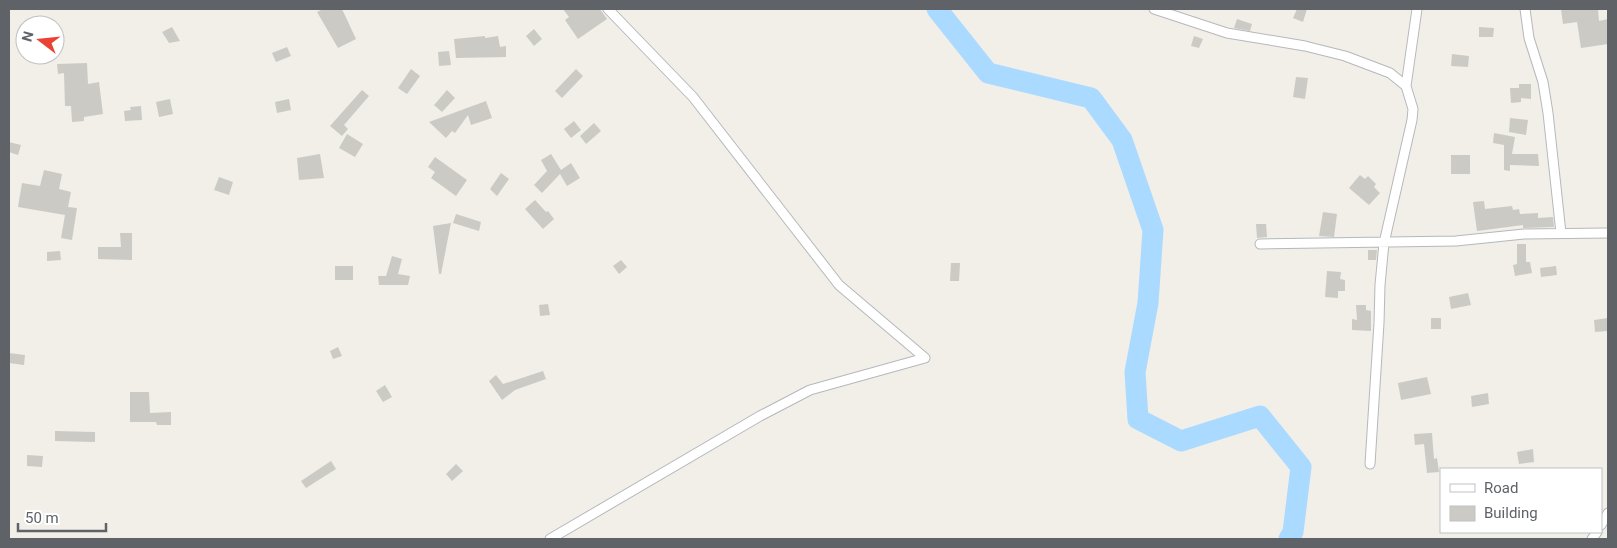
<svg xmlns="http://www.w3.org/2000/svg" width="1617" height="548" font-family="Roboto,sans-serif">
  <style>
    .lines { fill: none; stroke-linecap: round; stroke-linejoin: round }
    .river { stroke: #aadaff; stroke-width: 21 }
    .building { fill: #cccac5 }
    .minor-casing { stroke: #b5b8bc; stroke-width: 11 }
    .minor { stroke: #fff; stroke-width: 9 }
  </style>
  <rect width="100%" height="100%" fill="#f1efe8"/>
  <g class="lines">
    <path class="river" d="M 937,9 L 988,73 L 1091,98 L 1122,140 L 1153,230 L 1148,303 L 1135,372 L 1138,419 L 1181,441 L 1260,416 L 1301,467 L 1293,532 L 1289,539"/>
  </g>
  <path class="building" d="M 323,9 L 342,9 L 356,39 L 338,48 L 317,12 Z
    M 563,9 L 600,9 L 607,19 L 578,39 L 565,20 L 569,17 Z
    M 1297,9 L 1307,9 L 1303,22 L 1293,18 Z
    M 1561,9 L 1598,9 L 1599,21 L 1608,19 L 1608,44 L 1581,48 L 1577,22 L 1563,24 Z
    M 1237,19 L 1252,24 L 1250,31 L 1234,28 Z
    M 172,27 L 180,41 L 169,43 L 162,32 Z
    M 1479,27 L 1494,28 L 1493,37 L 1479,37 Z
    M 534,29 L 542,39 L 534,46 L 526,36 Z
    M 485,36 L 485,38 L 498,36 L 500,47 L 506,46 L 506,57 L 456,58 L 454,39 Z
    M 1194,36 L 1203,39 L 1199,48 L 1191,46 Z
    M 287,47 L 291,56 L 276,62 L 272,53 Z
    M 449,51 L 451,65 L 439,66 L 438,52 Z
    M 1452,54 L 1469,56 L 1468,67 L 1451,66 Z
    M 87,63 L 88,84 L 99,82 L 103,114 L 84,117 L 84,121 L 72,122 L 71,106 L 65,106 L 64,73 L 58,74 L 57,64 Z
    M 411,69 L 420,76 L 407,94 L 398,88 Z
    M 576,69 L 583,76 L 562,98 L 555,91 Z
    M 1296,77 L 1308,78 L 1305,99 L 1293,97 Z
    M 1519,84 L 1531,84 L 1531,99 L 1521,98 L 1521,102 L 1511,103 L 1510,88 L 1519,88 Z
    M 362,90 L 369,96 L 344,125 L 348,129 L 342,136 L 330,126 Z
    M 447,90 L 455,98 L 442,112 L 434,105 Z
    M 170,99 L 173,114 L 159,117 L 156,102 Z
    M 289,99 L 291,110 L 277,113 L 275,102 Z
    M 486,101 L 492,118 L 471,125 L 468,115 L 455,133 L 452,131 L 446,138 L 429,122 Z
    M 141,106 L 142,120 L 125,121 L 124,111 L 131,110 L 130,107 Z
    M 1510,118 L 1528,120 L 1526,135 L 1509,132 Z
    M 574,121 L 581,130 L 571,138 L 564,129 Z
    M 594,123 L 601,131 L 586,144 L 580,136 Z
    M 1494,133 L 1515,137 L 1512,154 L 1538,154 L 1539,166 L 1510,165 L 1510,171 L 1504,170 L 1504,145 L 1493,143 Z
    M 347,134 L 363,144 L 355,157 L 339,148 Z
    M 9,142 L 21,145 L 18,155 L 9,152 Z
    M 320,154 L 324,178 L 299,180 L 297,158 Z
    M 551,154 L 561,170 L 571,163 L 580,178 L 567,186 L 560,174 L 542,193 L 534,185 L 547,171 L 541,160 Z
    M 1451,155 L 1470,155 L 1470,174 L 1451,174 Z
    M 435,157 L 467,180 L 456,196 L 431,178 L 435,172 L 428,167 Z
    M 44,170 L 62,174 L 59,189 L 71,192 L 68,207 L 77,208 L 72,240 L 61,238 L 65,215 L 18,207 L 22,183 L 40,186 Z
    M 501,173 L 509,179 L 497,196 L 490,189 Z
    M 1360,175 L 1365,179 L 1368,176 L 1376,184 L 1374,187 L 1380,193 L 1369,205 L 1349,188 Z
    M 219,177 L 233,182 L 229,195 L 214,190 Z
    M 535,200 L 546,212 L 548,211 L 554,219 L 543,229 L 525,209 Z
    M 1484,201 L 1485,209 L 1512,206 L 1513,210 L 1519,209 L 1520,214 L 1538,213 L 1538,218 L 1553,217 L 1554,227 L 1523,228 L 1523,225 L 1477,231 L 1473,202 Z
    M 1323,212 L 1337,214 L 1334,237 L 1319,236 Z
    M 456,214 L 481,222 L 479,231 L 453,223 Z
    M 451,223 L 441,274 L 439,274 L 433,226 Z
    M 1256,224 L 1266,224 L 1267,237 L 1257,238 Z
    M 120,233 L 132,233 L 132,260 L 98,259 L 98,247 L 121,247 Z
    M 1517,244 L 1526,244 L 1526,262 L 1530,262 L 1532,273 L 1515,276 L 1513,265 L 1517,264 Z
    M 1368,250 L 1377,250 L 1376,260 L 1368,260 Z
    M 60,251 L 61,260 L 47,261 L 47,252 Z
    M 392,256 L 402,259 L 398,274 L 410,276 L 408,285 L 379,285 L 378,276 L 386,276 Z
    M 621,260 L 627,267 L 619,274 L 613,266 Z
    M 951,263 L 960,263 L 959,281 L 950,281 Z
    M 335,266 L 353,266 L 353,280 L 335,280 Z
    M 1556,266 L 1557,275 L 1541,277 L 1540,268 Z
    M 1327,271 L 1341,272 L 1340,279 L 1345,280 L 1345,291 L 1338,291 L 1338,298 L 1325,297 Z
    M 1468,293 L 1471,305 L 1451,309 L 1449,297 Z
    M 548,304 L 550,315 L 540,316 L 539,305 Z
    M 1356,305 L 1366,305 L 1366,310 L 1371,311 L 1371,331 L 1352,330 L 1352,319 L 1357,320 Z
    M 1431,318 L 1441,318 L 1441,329 L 1431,329 Z
    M 1608,318 L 1608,331 L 1595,332 L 1594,320 Z
    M 338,347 L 342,356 L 333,359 L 330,351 Z
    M 9,353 L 25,355 L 24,365 L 9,363 Z
    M 543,371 L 546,379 L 515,390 L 502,400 L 489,381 L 496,375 L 503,384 Z
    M 1427,377 L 1431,394 L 1401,400 L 1398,383 Z
    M 385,385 L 392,397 L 383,402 L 376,391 Z
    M 130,392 L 149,392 L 150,413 L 171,412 L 171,425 L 157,425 L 156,422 L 130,422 Z
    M 1488,393 L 1489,404 L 1472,407 L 1471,396 Z
    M 55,431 L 95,432 L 95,442 L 55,441 Z
    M 1432,433 L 1434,459 L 1437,458 L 1439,472 L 1427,473 L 1424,444 L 1415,445 L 1414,434 Z
    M 1533,449 L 1534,462 L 1519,464 L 1517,452 Z
    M 27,455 L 43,456 L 42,467 L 27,466 Z
    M 331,461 L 336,469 L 306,488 L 301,481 Z
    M 456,464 L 463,471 L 452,481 L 446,474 Z"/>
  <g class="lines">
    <defs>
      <path id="minor" d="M 608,9 L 693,97 L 839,285 L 925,358
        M 1154,9 L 1227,33 L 1305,46 L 1345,56 L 1390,73 L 1406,86 L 1413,109 L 1412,120 L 1384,243 L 1380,285 L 1379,323 L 1370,464
        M 1525,9 L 1529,38 L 1543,82 L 1548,113 L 1561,233
        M 1406,86 L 1417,9
        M 1260,244 L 1456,241 L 1524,234 L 1608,233
        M 1601,525 L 1608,513
        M 550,539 L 760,416 L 810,390 L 925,358
        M 1592,539 L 1597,532"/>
    </defs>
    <use href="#minor" class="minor-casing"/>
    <use href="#minor" class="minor"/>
  </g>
  <rect width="1617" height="548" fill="none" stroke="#5f6368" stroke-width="20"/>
  <rect x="1440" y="468" width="162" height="65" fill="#ffffff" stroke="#bfc1c3"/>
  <rect x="1450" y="484" width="25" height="8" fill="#ffffff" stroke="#bfc1c3"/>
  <text x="1484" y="493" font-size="15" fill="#5f6368">Road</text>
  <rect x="1450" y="506" width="25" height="15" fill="#cccac5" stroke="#bfc1c3"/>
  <text x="1484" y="518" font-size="15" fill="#5f6368">Building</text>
  <g transform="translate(40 40) rotate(286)"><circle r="24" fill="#ffffff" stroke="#bfc1c3"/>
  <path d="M0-4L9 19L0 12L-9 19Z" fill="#ea4335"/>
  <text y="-8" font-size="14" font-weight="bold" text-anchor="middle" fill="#5f6368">N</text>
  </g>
  <path d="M18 523v8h88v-8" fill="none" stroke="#5f6368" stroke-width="2.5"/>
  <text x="25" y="523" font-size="15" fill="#5f6368" stroke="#ffffff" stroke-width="4" paint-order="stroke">50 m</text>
</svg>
